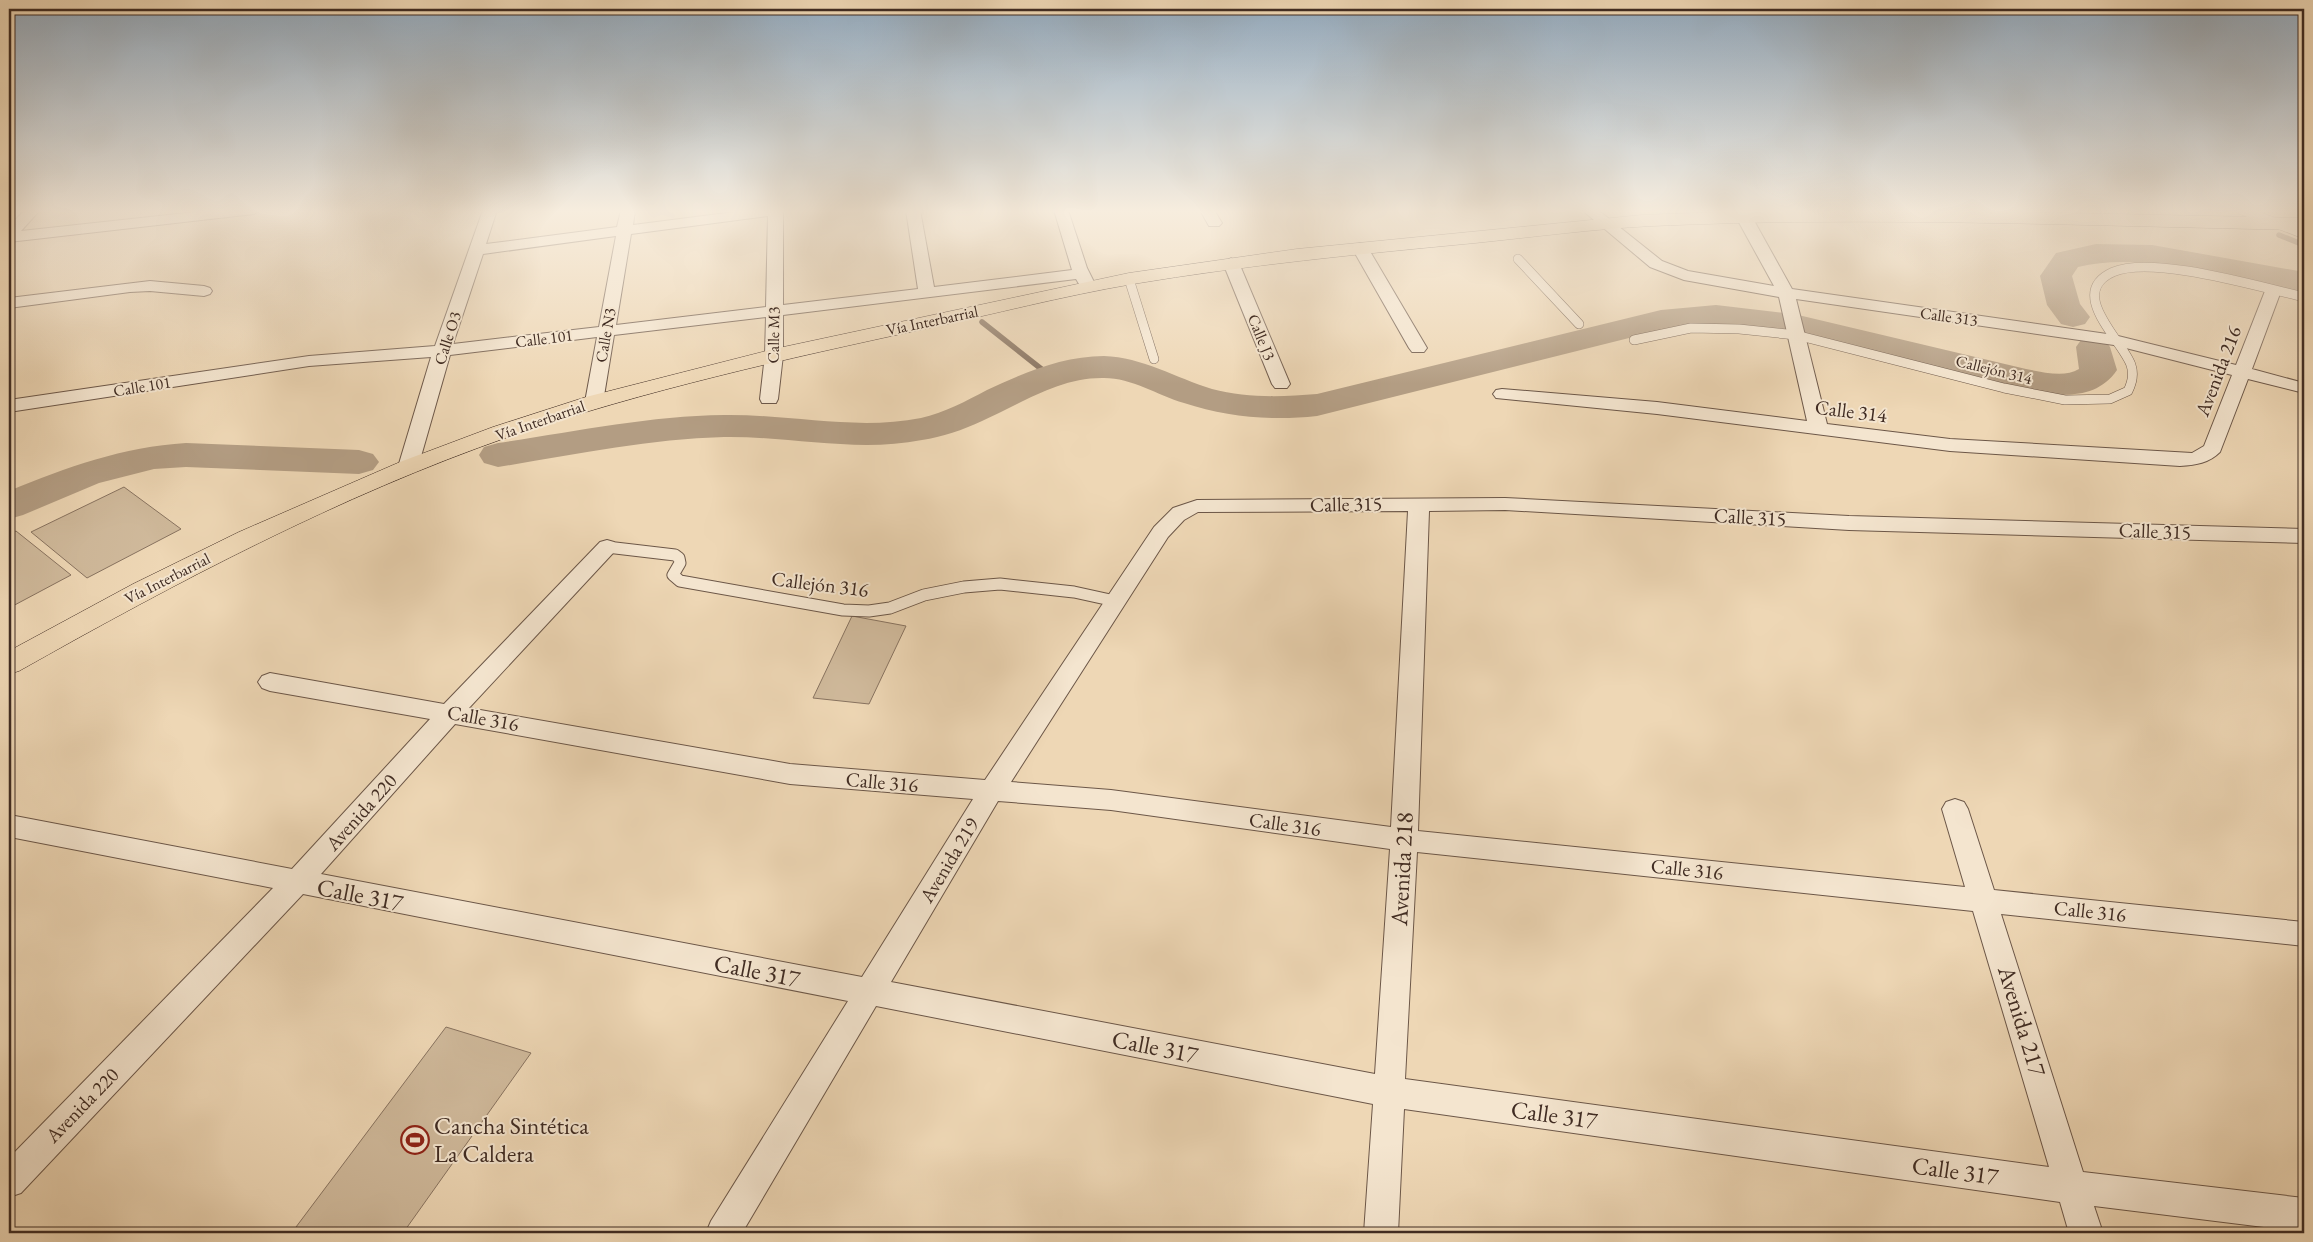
<svg xmlns="http://www.w3.org/2000/svg" width="2313" height="1242" font-family="'EB Garamond',serif">
  <style>
    .green { fill: #d0ba9c; stroke: #887360 }
    .lines { fill: none; stroke-linecap: round; stroke-linejoin: round }
    .stream { stroke: #85705d; stroke-width: 5.5 }
    .river { fill: #b39d83; fill-rule: evenodd }
    .service-far1-casing { stroke: #6c5748; stroke-width: 10 }
    .service-casing { stroke: #6c5748; stroke-width: 13 }
    .minor-casing { stroke: #6c5748; stroke-width: 2 }
    .primary-casing { stroke: #402c23; stroke-width: 1 }
    .service-far1 { stroke: #f4e5cf; stroke-width: 9 }
    .service { stroke: #f4e5cf; stroke-width: 11 }
    .minor { fill: #f4e5cf; fill-rule: evenodd }
    .primary { fill: #eed7b5; fill-rule: evenodd }
    .labels { text-anchor: middle; stroke-width: 4; stroke-linejoin: round; paint-order: stroke }
    .far-street-label { font-size: 16px; fill: #402c23; stroke: #f4e5cf }
    .street-label { font-size: 20px; fill: #402c23; stroke: #f4e5cf }
    .near-street-label { font-size: 24px; fill: #402c23; stroke: #f4e5cf }
    .near-poi-label { font-size: 24px; fill: #402c23; stroke: #f4e5cf; text-anchor: start }
  </style>
  <rect width="100%" height="100%" fill="#eed7b5"/>
  <filter id="stains"><feTurbulence type="fractalNoise" baseFrequency=".004" numOctaves="4"/><feColorMatrix values="0 0 0 0 .2 0 0 0 0 .09 0 0 0 0 .02 0 0 0 .5 -.17"/></filter>
  <radialGradient id="worn" r=".72"><stop offset=".6" stop-color="#630" stop-opacity="0"/><stop offset="1" stop-color="#630" stop-opacity=".3"/></radialGradient>
  <path class="green" d="M 124,487 L 181,529 L 87,578 L 31,532 Z
    M 16,531 L 71,575 L 9,608 L 9,534 Z
    M 852,616 L 906,626 L 869,704 L 813,698 Z
    M 446,1027 L 531,1053 L 403,1233 L 326,1233 L 296,1227 Z"/>
  <g class="lines">
    <path class="stream" d="M 2279,235 L 2304,245
      M 982,322 L 1049,375"/>
    <path class="river" d="M 2096,244 L 2152,245 L 2304,272 L 2304,292 C 2236,281 2146,250 2078,267 L 2072,276 L 2080,304 L 2090,317 L 2085,324 L 2073,327 L 2061,324 L 2047,305 L 2040,276 L 2056,253 Z
      M 1716,305 L 1794,314 L 2026,369 C 2043,372 2064,378 2079,369 L 2076,347 L 2081,340 L 2093,337 L 2105,340 L 2110,347 L 2117,370 C 2096,401 2059,396 2026,391 C 1976,379 1925,366 1875,354 C 1801,336 1738,321 1661,330 L 1317,416 C 1271,421 1227,417 1184,403 C 1157,395 1132,378 1104,378 C 1059,377 1021,404 982,421 C 963,430 942,437 922,440 C 856,453 790,436 724,437 C 648,439 573,455 498,467 L 484,463 L 479,455 L 484,447 L 498,443 C 573,432 648,416 724,415 C 789,414 856,431 921,418 C 944,413 966,401 987,390 C 1023,373 1063,356 1104,356 C 1142,357 1176,378 1212,389 C 1246,398 1282,397 1317,394 L 1661,310 Z
      M 186,443 L 359,450 L 373,454 L 379,462 L 373,470 L 359,474 L 186,467 L 154,469 L 99,483 L 23,515 L 9,519 L 9,491 C 67,467 123,447 186,443 Z"/>
    <defs>
      <path id="service-far1" d="M 2242,210 L 2304,234
        M 1518,259 L 1579,324
        M 1129,279 L 1154,359
        M 1634,340 L 1691,328 L 1739,329 L 1796,335 L 2004,388 L 2065,400 L 2110,399 L 2128,391 C 2132,383 2134,374 2131,365 C 2123,341 2066,293 2113,272 C 2153,255 2259,287 2304,297"/>
      <path id="service" d="M 607,547 L 675,555 L 679,558 L 680,563 L 673,575 L 680,581 L 843,610 L 869,611 L 890,608 L 924,595 L 964,587 L 1000,584 L 1074,592 L 1115,601"/>
      <path id="minor" d="M 25,210 L 40,210 L 21,231 L 214,210 L 261,210 L 254,214 L 9,242 L 9,226 Z
        M 483,210 L 497,210 L 486,244 L 617,227 L 621,210 L 635,210 L 633,225 L 750,210 L 783,210 L 783,305 L 918,289 L 906,210 L 920,210 L 934,287 L 1072,270 L 1054,210 L 1068,210 L 1087,268 L 1096,286 L 1088,291 L 1082,289 L 1076,279 L 783,315 L 783,355 L 778,399 L 776,403 L 762,403 L 760,399 L 765,355 L 766,317 L 614,335 L 603,402 L 601,406 L 587,406 L 585,402 L 597,337 L 450,355 L 418,467 L 415,471 L 401,471 L 398,467 L 431,357 L 309,366 L 9,412 L 9,400 L 309,356 L 435,346 ZM 768,216 L 766,307 L 616,325 L 631,234 ZM 616,236 L 599,327 L 453,344 L 483,254 Z
        M 1200,210 L 1214,210 L 1222,223 L 1219,226 L 1209,226 Z
        M 1582,210 L 1598,210 L 1662,261 L 1688,271 L 1774,286 L 1736,217 L 1744,212 L 1752,217 L 1792,289 L 2114,335 L 2236,365 L 2265,291 L 2267,288 L 2279,288 L 2281,291 L 2252,369 L 2304,383 L 2304,393 L 2248,379 L 2220,452 C 2209,463 2196,465 2180,466 L 1950,451 L 1657,414 L 1496,398 L 1493,394 L 1496,390 L 1502,389 L 1657,402 L 1807,421 L 1779,297 L 1684,280 L 1650,267 ZM 1796,299 L 2114,345 L 2232,375 L 2204,446 L 2192,453 L 1950,439 L 1827,424 Z
        M 1360,243 L 1368,248 L 1427,348 L 1424,352 L 1412,352 L 1409,348 L 1352,248 Z
        M 1231,258 L 1239,263 L 1290,384 L 1287,388 L 1275,388 L 1272,384 L 1223,263 Z
        M 150,281 L 204,286 L 210,288 L 212,291 L 210,294 L 204,296 L 150,291 L 130,292 L 9,308 L 9,298 Z
        M 1505,498 L 1849,516 L 2304,529 L 2304,543 L 1849,530 L 1505,510 L 1429,511 L 1418,831 L 1965,887 L 1942,809 L 1946,802 L 1955,799 L 1964,802 L 1968,809 L 1994,890 L 2304,922 L 2304,946 L 2001,914 L 2083,1172 L 2304,1198 L 2304,1232 L 2094,1206 L 2103,1233 L 2069,1233 L 2060,1202 L 1404,1109 L 1398,1233 L 1364,1233 L 1373,1104 L 876,1006 L 742,1233 L 706,1233 L 711,1221 L 848,1001 L 303,894 L 21,1193 L 9,1197 L 9,1158 L 273,888 L 15,838 L 9,836 L 9,818 L 15,816 L 292,869 L 430,719 L 270,691 L 262,688 L 258,682 L 262,676 L 270,673 L 444,704 L 600,542 L 607,540 L 614,542 L 618,547 L 614,552 L 469,708 L 790,764 L 985,780 L 1154,527 L 1173,508 L 1197,500 ZM 1408,511 L 1391,827 L 1111,790 L 1011,782 L 1168,537 L 1184,520 L 1198,512 ZM 455,724 L 790,784 L 973,799 L 862,977 L 321,874 ZM 998,801 L 1111,810 L 1390,849 L 1375,1074 L 891,982 ZM 1417,852 L 1973,911 L 2049,1167 L 1405,1079 Z"/>
      <path id="primary" d="M 1925,210 L 2304,218 L 2304,230 C 2087,226 1869,216 1652,226 C 1593,229 1533,237 1475,243 C 1360,254 1246,265 1133,284 C 1063,296 994,314 924,329 C 785,359 646,390 511,436 C 339,496 177,582 19,671 L 9,674 L 9,651 L 133,584 L 239,532 L 400,462 L 493,427 L 586,397 L 774,349 L 1129,273 L 1297,249 L 1642,215 L 1744,211 Z"/>
    </defs>
    <use href="#service-far1" class="service-far1-casing"/>
    <use href="#service" class="service-casing"/>
    <use href="#minor" class="minor-casing"/>
    <use href="#primary" class="primary-casing"/>
    <use href="#service-far1" class="service-far1"/>
    <use href="#service" class="service"/>
    <use href="#minor" class="minor"/>
    <use href="#primary" class="primary"/>
  </g>
  <linearGradient id="sky" x2="0" y2="1"><stop stop-color="#93abc0"/><stop offset="0.55" stop-color="#f7edde"/><stop offset="1" stop-color="#f7edde" stop-opacity="0"/></linearGradient>
  <rect width="2313" height="384" fill="url(#sky)"/>
  <defs>
    <symbol id="stadium-ring" viewBox="-11 -11 22 22"><circle r="9.5" fill="#f4e5cf" stroke="#8f2418" stroke-width="1.5"/><path d="M0-5a6.5 5 0 1 0 0 10a6.5 5 0 1 0 0-10ZM-3.5-1.8h7v3.6h-7Z" fill="#8f2418"/></symbol>
  </defs>
  <g fill-rule="evenodd">
    <use href="#stadium-ring" x="399" y="1124" width="32" height="32"/>
  </g>
  <g class="labels">
    <g class="far-street-label">
      <text transform="translate(1949 316) rotate(8)" y="6">Calle 313</text>
      <text transform="translate(932 320) rotate(-12)" y="6">Vía Interbarrial</text>
      <text transform="translate(605 335) rotate(-80)" y="6">Calle N3</text>
      <text transform="translate(773 335) rotate(-89)" y="6">Calle M3</text>
      <text transform="translate(1262 337) rotate(68)" y="6">Calle J3</text>
      <text transform="translate(447 338) rotate(-72)" y="6">Calle O3</text>
      <text transform="translate(544 338) rotate(-7)" y="6">Calle 101</text>
      <text transform="translate(1994 369) rotate(14)" y="6">Callejón 314</text>
      <text transform="translate(142 386) rotate(-9)" y="6">Calle 101</text>
      <text transform="translate(540 420) rotate(-19)" y="6">Vía Interbarrial</text>
      <text transform="translate(167 578) rotate(-27)" y="6">Vía Interbarrial</text>
    </g>
    <g class="street-label">
      <text transform="translate(2218 371) rotate(-69)" y="7">Avenida 216</text>
      <text transform="translate(1851 411) rotate(7)" y="7">Calle 314</text>
      <text transform="translate(1346 504) rotate(-1)" y="7">Calle 315</text>
      <text transform="translate(1750 517) rotate(3)" y="7">Calle 315</text>
      <text transform="translate(2155 531) rotate(2)" y="7">Calle 315</text>
      <text transform="translate(820 584) rotate(7)" y="7">Callejón 316</text>
      <text transform="translate(483 718) rotate(10)" y="7">Calle 316</text>
      <text transform="translate(882 782) rotate(5)" y="7">Calle 316</text>
      <text transform="translate(361 812) rotate(-48)" y="7">Avenida 220</text>
      <text transform="translate(1285 824) rotate(8)" y="7">Calle 316</text>
      <text transform="translate(949 860) rotate(-59)" y="7">Avenida 219</text>
      <text transform="translate(1687 869) rotate(6)" y="7">Calle 316</text>
      <text transform="translate(2090 911) rotate(6)" y="7">Calle 316</text>
      <text transform="translate(82 1105) rotate(-46)" y="7">Avenida 220</text>
    </g>
    <g class="near-street-label">
      <text transform="translate(1402 869) rotate(-87)" y="8">Avenida 218</text>
      <text transform="translate(360 895) rotate(11)" y="8">Calle 317</text>
      <text transform="translate(757 971) rotate(11)" y="8">Calle 317</text>
      <text transform="translate(2022 1021) rotate(73)" y="8">Avenida 217</text>
      <text transform="translate(1155 1047) rotate(11)" y="8">Calle 317</text>
      <text transform="translate(1554 1115) rotate(8)" y="8">Calle 317</text>
      <text transform="translate(1955 1171) rotate(8)" y="8">Calle 317</text>
    </g>
    <g class="near-poi-label">
      <text x="434" y="1134">Cancha Sintética<tspan x="434" dy="28">La Caldera</tspan></text>
    </g>
  </g>
  <rect width="2313" height="1242" fill="none" stroke="#eed7b5" stroke-width="30"/>
  <rect x="10" y="10" width="2293" height="1222" fill="none" stroke="#402c23" stroke-width="2.5"/>
  <rect x="15" y="15" width="2283" height="1212" fill="none" stroke="#402c23"/>
  <rect width="100%" height="100%" filter="url(#stains)"/>
  <rect width="100%" height="100%" fill="url(#worn)"/>
</svg>
